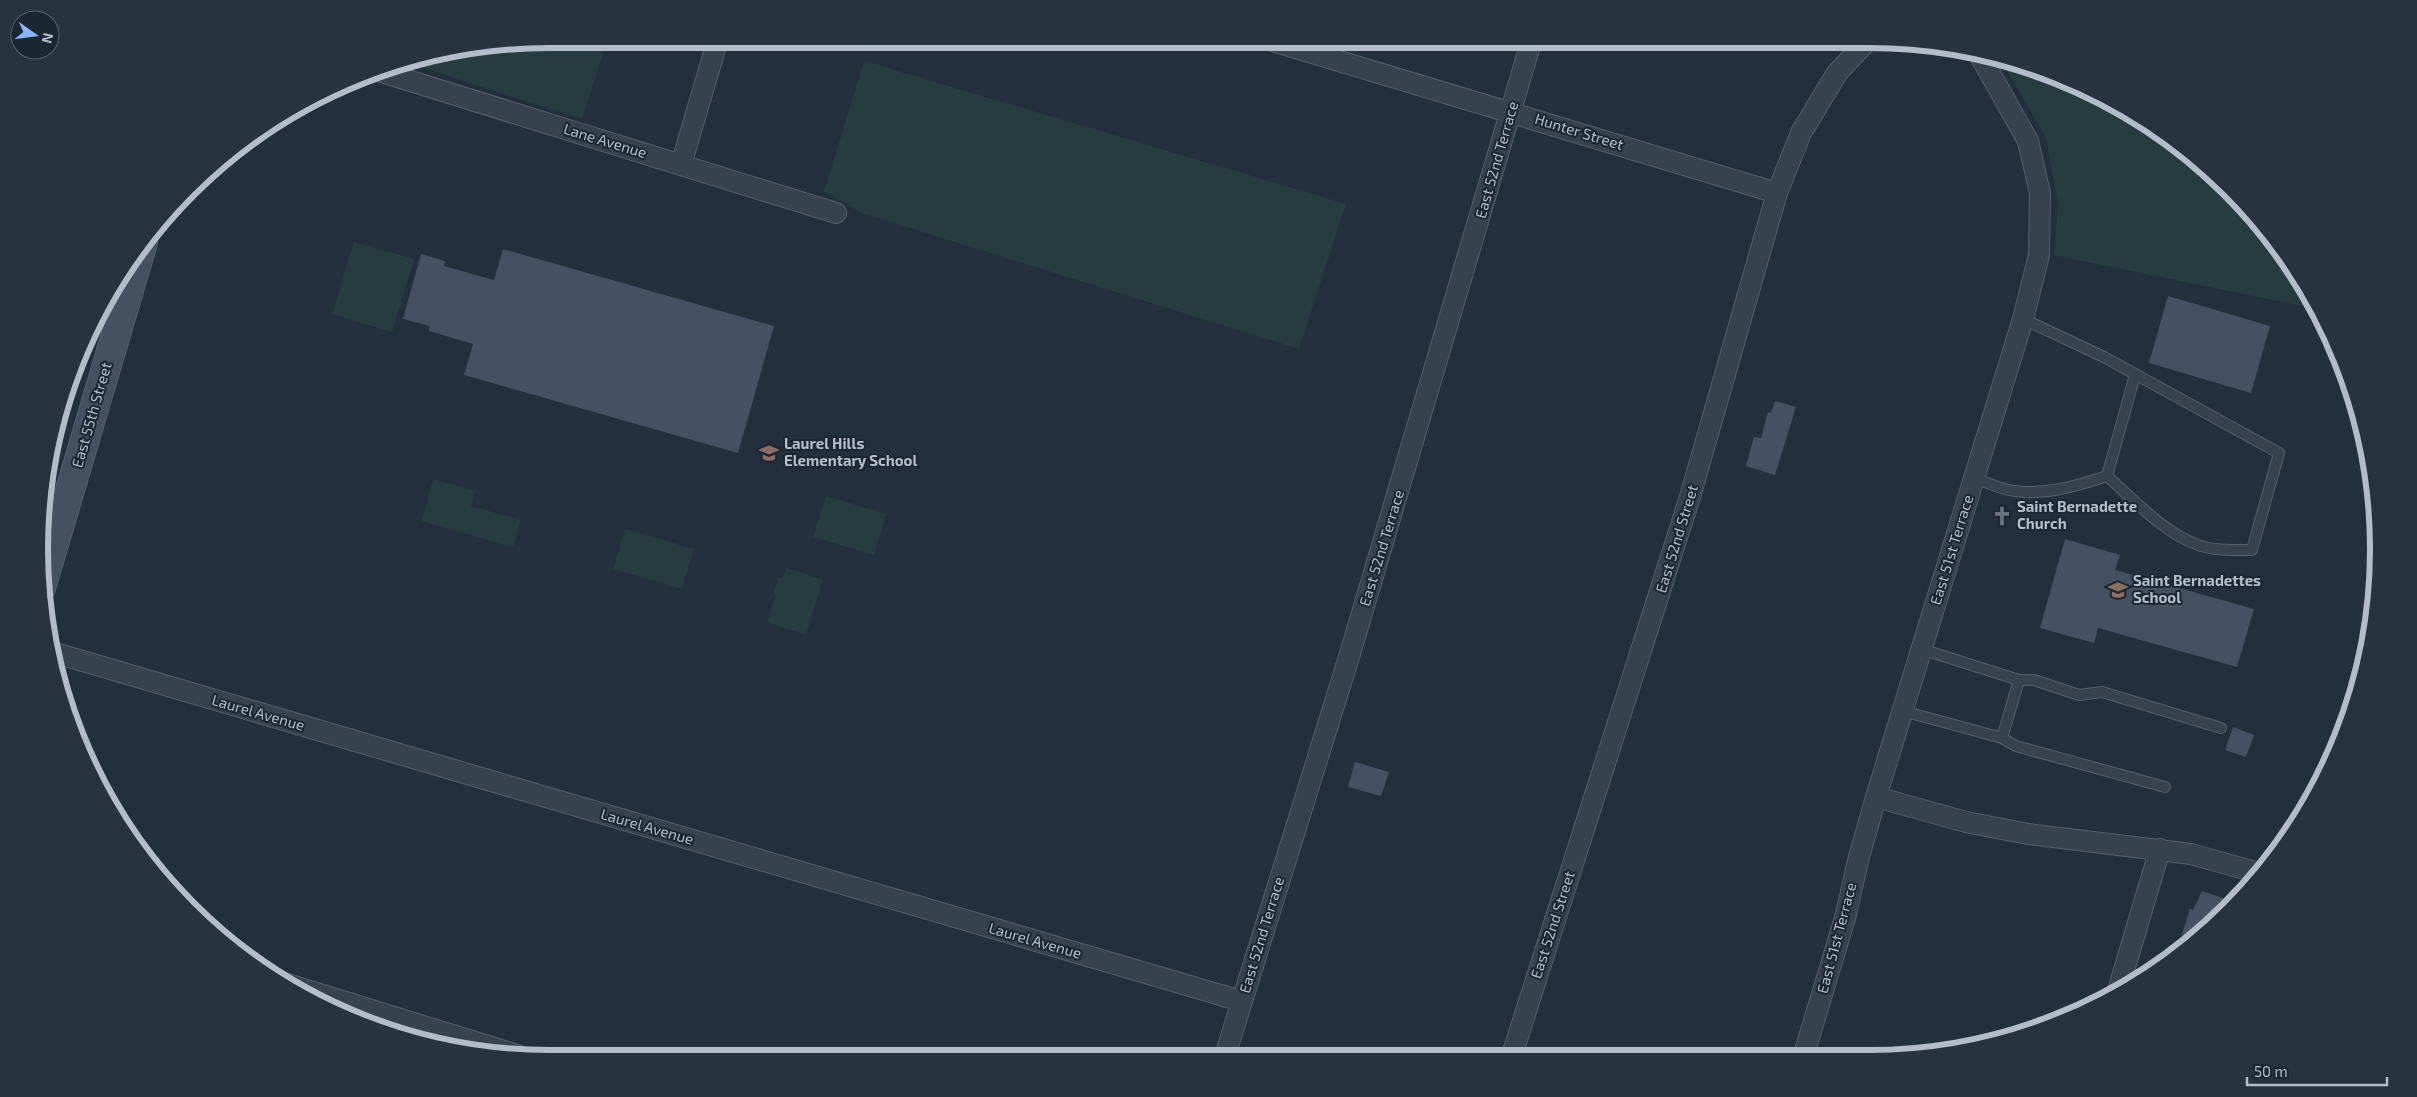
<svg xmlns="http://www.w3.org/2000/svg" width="2417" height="1097" font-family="'Exo 2',sans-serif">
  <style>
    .green { fill: #263c3f }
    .building { fill: #455162 }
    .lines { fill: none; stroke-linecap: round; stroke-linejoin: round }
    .lane-casing { stroke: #565f6c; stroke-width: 12 }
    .street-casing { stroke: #565f6c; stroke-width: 22 }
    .secondary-casing { stroke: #565f6c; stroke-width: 30 }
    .lane { stroke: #38414e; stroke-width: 10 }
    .street { stroke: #38414e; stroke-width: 20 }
    .secondary { stroke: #465061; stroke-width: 28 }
    .labels { text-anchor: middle; stroke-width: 4; stroke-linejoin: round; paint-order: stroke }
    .street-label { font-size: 15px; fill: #b4bcc9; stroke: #1d2633 }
    .poi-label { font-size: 15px; font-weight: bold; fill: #b4bcc9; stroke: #1d2633; text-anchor: start }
    .rim { fill: none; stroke: #b4bcc9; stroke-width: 6 }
  </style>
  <rect width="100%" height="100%" fill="#242f3e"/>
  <path class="green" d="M 548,39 L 608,39 L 582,119 L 401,61 L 449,48 Z
    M 2000,58 L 2063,77 L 2151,125 L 2229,188 L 2292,265 L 2316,309 L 2054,255 L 2058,204 L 2046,138 Z
    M 864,61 L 1346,204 L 1299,349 L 862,213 L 824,192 Z
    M 354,242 L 414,259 L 392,332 L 332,314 Z
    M 433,479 L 475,491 L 471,506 L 521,520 L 513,547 L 422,521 Z
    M 826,496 L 886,514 L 874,555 L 813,537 Z
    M 625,529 L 694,549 L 682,589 L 613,569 Z
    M 786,568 L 823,580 L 806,635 L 767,622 L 776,595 L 773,593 L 778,578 L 782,578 Z"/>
  <path class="building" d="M 503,249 L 774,326 L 738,453 L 464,375 L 473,344 L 429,331 L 430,326 L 403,319 L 421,254 L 445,261 L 444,266 L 494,280 Z
    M 2168,296 L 2270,326 L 2251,393 L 2149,363 Z
    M 1775,401 L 1796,407 L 1775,475 L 1746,466 L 1754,437 L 1761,438 L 1768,412 L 1771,413 Z
    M 2065,539 L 2120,555 L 2115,570 L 2254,609 L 2237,667 L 2098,628 L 2094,643 L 2040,628 Z
    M 2233,727 L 2254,735 L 2246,757 L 2225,750 Z
    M 1355,762 L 1389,772 L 1381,796 L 1348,787 Z
    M 2202,891 L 2231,901 L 2192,940 L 2181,937 L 2190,909 L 2193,910 Z"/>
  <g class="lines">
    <defs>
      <path id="lane" d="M 2107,476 L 2135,375
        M 1974,478 C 1987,482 2001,490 2015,491 C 2046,495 2077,486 2107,476 C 2135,501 2163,532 2198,545 C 2215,551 2234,550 2252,550 L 2279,453 L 2104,357 L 2023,319
        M 1921,649 L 2019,680 L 2034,680 L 2079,695 L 2102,692 L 2221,728
        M 1903,711 L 2002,738 L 2016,746 L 2165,787
        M 2002,738 L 2019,680"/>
      <path id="street" d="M 1266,39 L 1777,193
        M 375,70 L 836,213
        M 681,165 L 718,39
        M 52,652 L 1241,1001
        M 1876,797 L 1966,822 L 2028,834 L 2191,854 L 2259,873
        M 284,983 L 517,1055
        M 2119,987 L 2160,849
        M 1804,1054 L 1845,918 L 1859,857 L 1876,797 L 2023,319 L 2039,255 L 2040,193 L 2028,141 L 1978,52
        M 1512,1055 L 1689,500 L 1777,193 L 1801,133 L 1837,73 L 1869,39
        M 1225,1056 L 1349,657 L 1532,39"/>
      <path id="secondary" d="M 41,588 L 143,243"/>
    </defs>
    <use href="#lane" class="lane-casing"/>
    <use href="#street" class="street-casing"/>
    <use href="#secondary" class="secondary-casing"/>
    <use href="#lane" class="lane"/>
    <use href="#street" class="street"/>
    <use href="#secondary" class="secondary"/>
  </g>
  <defs>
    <symbol id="school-bare" viewBox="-9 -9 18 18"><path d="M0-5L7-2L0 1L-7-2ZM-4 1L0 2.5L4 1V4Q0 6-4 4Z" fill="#8d6e63" stroke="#1d2633" stroke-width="2.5" paint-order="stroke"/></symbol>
    <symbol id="church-bare" viewBox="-9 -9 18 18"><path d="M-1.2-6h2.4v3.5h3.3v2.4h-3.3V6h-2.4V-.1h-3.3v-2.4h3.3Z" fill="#6b7280" stroke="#1d2633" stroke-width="2.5" paint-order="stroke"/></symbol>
  </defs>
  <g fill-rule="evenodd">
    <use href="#school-bare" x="755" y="439" width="28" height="28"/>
    <use href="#church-bare" x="1988" y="502" width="28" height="28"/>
    <use href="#school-bare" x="2104" y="576" width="28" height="28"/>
  </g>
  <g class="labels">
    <g class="street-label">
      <text transform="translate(1579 132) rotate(17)" y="5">Hunter Street</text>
      <text transform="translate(605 141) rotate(17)" y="5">Lane Avenue</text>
      <text transform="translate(1497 160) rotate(-74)" y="5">East 52nd Terrace</text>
      <text transform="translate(92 415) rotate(-74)" y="5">East 55th Street</text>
      <text transform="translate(1677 539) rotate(-73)" y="5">East 52nd Street</text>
      <text transform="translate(1382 548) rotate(-73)" y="5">East 52nd Terrace</text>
      <text transform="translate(1952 550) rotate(-73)" y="5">East 51st Terrace</text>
      <text transform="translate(258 713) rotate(16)" y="5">Laurel Avenue</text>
      <text transform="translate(647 827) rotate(16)" y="5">Laurel Avenue</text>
      <text transform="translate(1553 925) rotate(-72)" y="5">East 52nd Street</text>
      <text transform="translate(1262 935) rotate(-73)" y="5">East 52nd Terrace</text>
      <text transform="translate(1837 938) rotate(-75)" y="5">East 51st Terrace</text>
      <text transform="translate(1035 941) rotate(16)" y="5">Laurel Avenue</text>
    </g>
    <g class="poi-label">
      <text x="784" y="449">Laurel Hills<tspan x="784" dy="17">Elementary School</tspan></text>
      <text x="2017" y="512">Saint Bernadette<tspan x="2017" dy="17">Church</tspan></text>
      <text x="2133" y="586">Saint Bernadettes<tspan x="2133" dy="17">School</tspan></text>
    </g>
  </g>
  <path d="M0 0H2417V1097H0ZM549 48H1869A501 501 0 0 1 2370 549V549A501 501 0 0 1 1869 1050H549A501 501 0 0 1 48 549V549A501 501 0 0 1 549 48Z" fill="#29323f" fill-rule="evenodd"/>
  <path class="rim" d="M549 48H1869A501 501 0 0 1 2370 549V549A501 501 0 0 1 1869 1050H549A501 501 0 0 1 48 549V549A501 501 0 0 1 549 48Z"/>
  <g transform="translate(35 35) rotate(104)"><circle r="24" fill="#1d2633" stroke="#59626f"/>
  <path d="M0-4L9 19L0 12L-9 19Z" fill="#8ab4f8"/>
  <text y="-8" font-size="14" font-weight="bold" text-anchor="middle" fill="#b4bcc9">N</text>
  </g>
  <path d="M2247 1077v8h140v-8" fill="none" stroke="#b4bcc9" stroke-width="2.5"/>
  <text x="2254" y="1077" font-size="15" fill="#b4bcc9" stroke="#1d2633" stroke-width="4" paint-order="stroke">50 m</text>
</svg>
